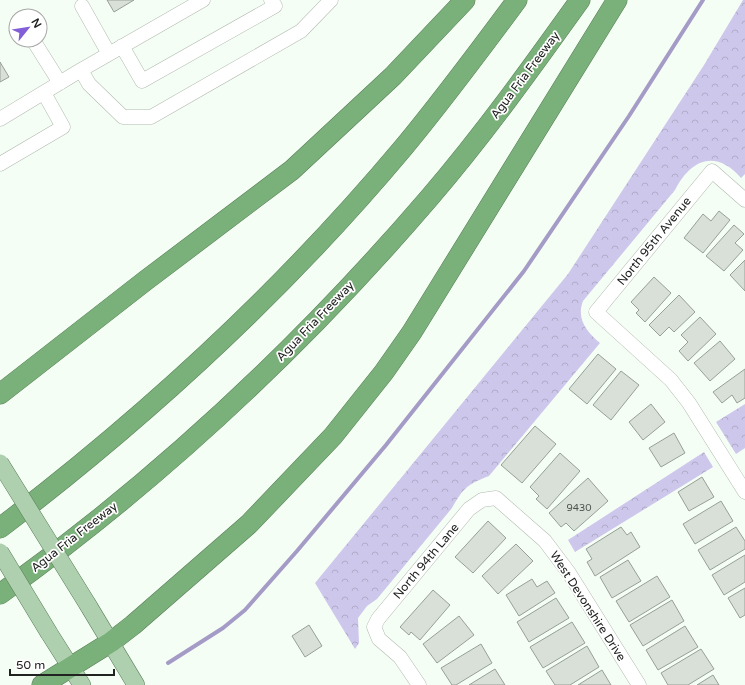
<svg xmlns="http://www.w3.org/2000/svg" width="745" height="685" font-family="'Varela Round',sans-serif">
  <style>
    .park { fill: url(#park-crowns) }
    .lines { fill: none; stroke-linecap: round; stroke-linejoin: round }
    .stream { stroke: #a49cc7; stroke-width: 4 }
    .building { fill: #d8e0d8; stroke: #979f97 }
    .minor-casing { stroke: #b2bab1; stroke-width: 15 }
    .major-casing { stroke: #5a7f5a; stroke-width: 18 }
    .highway-casing { stroke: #5a7f5a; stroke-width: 21 }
    .minor { stroke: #fff; stroke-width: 14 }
    .major { stroke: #afd0af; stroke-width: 17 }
    .highway { stroke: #7ab079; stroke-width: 20 }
    .major-bridge-casing { stroke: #5a7f5a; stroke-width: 18; stroke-linecap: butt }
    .major-bridge { stroke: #afd0af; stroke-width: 17 }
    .labels { text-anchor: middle; stroke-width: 3.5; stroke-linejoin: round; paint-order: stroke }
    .number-label { font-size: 10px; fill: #4e524e }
    .street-label { font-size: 12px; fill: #202320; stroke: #fff }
  </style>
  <defs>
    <pattern id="park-crowns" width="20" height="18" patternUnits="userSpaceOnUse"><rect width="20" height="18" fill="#cec7ec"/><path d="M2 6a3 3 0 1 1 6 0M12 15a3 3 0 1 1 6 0" fill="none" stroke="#b1abca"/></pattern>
  </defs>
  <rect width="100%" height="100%" fill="#f5fef5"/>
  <path class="park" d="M 743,0 L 745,0 L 745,174 L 741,178 C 716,149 691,159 675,190 L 583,301 C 576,319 587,332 600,343 L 489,476 C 467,485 464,487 452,508 L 377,599 L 367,606 L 358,618 L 359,643 L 355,649 L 315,583 L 568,274 L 704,65 Z
    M 745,404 L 745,448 L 736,454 L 716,422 Z
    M 704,452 L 713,467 L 575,552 L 568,540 Z"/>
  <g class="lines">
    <path class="stream" d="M 168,663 L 223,628 L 245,610 L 297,551 L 386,445 L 524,271 L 629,116 L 703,0"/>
  </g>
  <path class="building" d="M 107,0 L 134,0 L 114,12 Z
    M 0,62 L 9,77 L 0,82 Z
    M 719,211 L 730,220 L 703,253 L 684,238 L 703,214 L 711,221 Z
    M 734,225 L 744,234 L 735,243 L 743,250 L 724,271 L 706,256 Z
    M 745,260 L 745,291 L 730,275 Z
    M 654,277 L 671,293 L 645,322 L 636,313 L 639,310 L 631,302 Z
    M 679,295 L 695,312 L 674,332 L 669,327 L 660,336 L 649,325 Z
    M 700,317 L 716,334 L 688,361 L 679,351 L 688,342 L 681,335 Z
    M 720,341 L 735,359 L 710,381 L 694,363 Z
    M 598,354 L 616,369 L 587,404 L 569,389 Z
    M 745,369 L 745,398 L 737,403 L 732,395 L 722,403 L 713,392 Z
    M 621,371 L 639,385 L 611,420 L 593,405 Z
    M 651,404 L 665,422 L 643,440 L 629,422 Z
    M 535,426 L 556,444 L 522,483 L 501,465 Z
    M 674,433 L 685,453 L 661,467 L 649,448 Z
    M 560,453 L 580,471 L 547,509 L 536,499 L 539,496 L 530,487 Z
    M 702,477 L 714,497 L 689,511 L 678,492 Z
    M 588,478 L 608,501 L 574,531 L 566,523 L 561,527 L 549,513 Z
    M 721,501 L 733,521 L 695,544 L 683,524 Z
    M 488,521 L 506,538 L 473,573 L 455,557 Z
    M 621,527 L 627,535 L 631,532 L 640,547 L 595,576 L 587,562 L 592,559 L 586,549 Z
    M 736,527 L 745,541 L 745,549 L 710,570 L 698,550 Z
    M 516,544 L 533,561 L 498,594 L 482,576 Z
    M 745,555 L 745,582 L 724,595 L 712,575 Z
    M 628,560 L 641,581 L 612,598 L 600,577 Z
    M 657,576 L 670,597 L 629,622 L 616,601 Z
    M 532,579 L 537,587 L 547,581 L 555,593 L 519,616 L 506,595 Z
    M 745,588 L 745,615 L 740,618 L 728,598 Z
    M 433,590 L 450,605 L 420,640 L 411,632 L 409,635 L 400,627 Z
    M 556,598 L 569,618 L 529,642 L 517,622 Z
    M 672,600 L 684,621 L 643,646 L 630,625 Z
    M 459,616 L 474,635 L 437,663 L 423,644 Z
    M 572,622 L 585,643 L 543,668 L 530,647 Z
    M 309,625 L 322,646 L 305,657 L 292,636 Z
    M 685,626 L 698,647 L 658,670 L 646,650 Z
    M 481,644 L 492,663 L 456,685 L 452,685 L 441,668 Z
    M 587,646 L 599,667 L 570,685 L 555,685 L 546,671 Z
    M 701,649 L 714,669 L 688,685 L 668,685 L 661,673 Z
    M 495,669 L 505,685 L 469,685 Z
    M 602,670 L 611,685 L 578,685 Z
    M 713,675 L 719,685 L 697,685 Z"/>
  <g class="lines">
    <defs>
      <path id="minor" d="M 203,0 L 81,70 L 89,84 L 123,117 L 151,117 L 301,31 L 331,0
        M 82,6 L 109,54
        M 33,40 L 60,83
        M 122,46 L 142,81 L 275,6 L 271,0
        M 0,119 L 81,70
        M 0,164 L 63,127 L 44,93
        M 745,200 L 712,171 L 596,312 L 671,380 L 689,403 L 745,492
        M 419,685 L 400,657 L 379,639 L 374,627 L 378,619 L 469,509 L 482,500 L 496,498 L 545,541 L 569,573 L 639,685"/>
      <path id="major" d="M 88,605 L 136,685
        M 49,633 L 82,685"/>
      <path id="highway" d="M 0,394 L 145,281 L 292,170 L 393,76 L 465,0
        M 0,528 C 147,416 284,290 403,148 C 443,100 480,50 517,0
        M 0,594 C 159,480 304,344 430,197 C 484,134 532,67 580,0
        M 42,685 L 111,642 L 133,625 L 249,524 L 333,436 L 384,372 L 412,332 L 617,0"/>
    </defs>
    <use href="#minor" class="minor-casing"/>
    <use href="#major" class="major-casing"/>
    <use href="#highway" class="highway-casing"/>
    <use href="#minor" class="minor"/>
    <use href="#major" class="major"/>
    <use href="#highway" class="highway"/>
    <defs>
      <path id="major-bridge" d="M 0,463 L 88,605
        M 0,552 L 49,633"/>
    </defs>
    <use href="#major-bridge" class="major-bridge-casing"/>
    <use href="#major-bridge" class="major-bridge"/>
  </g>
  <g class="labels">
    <g class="number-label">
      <text x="579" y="511">9430</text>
    </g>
    <g class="street-label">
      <text transform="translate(525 75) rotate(-53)" y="4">Agua Fria Freeway</text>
      <text transform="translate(654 241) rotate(-51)" y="4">North 95th Avenue</text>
      <text transform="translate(315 321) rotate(-46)" y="4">Agua Fria Freeway</text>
      <text transform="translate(74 537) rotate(-38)" y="4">Agua Fria Freeway</text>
      <text transform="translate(426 561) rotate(-50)" y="4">North 94th Lane</text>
      <text transform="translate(588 606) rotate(57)" y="4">West Devonshire Drive</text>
    </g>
  </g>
  <g transform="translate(28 28) rotate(60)"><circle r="19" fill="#ffffff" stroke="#a6a7a6"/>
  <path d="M0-3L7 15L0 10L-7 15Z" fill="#835ed9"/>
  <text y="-6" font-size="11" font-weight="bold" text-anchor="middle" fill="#202320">N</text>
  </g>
  <path d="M10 669v6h104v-6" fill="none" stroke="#202320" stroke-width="2"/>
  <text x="16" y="669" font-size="12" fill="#202320" stroke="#ffffff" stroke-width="3" paint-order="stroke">50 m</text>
</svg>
